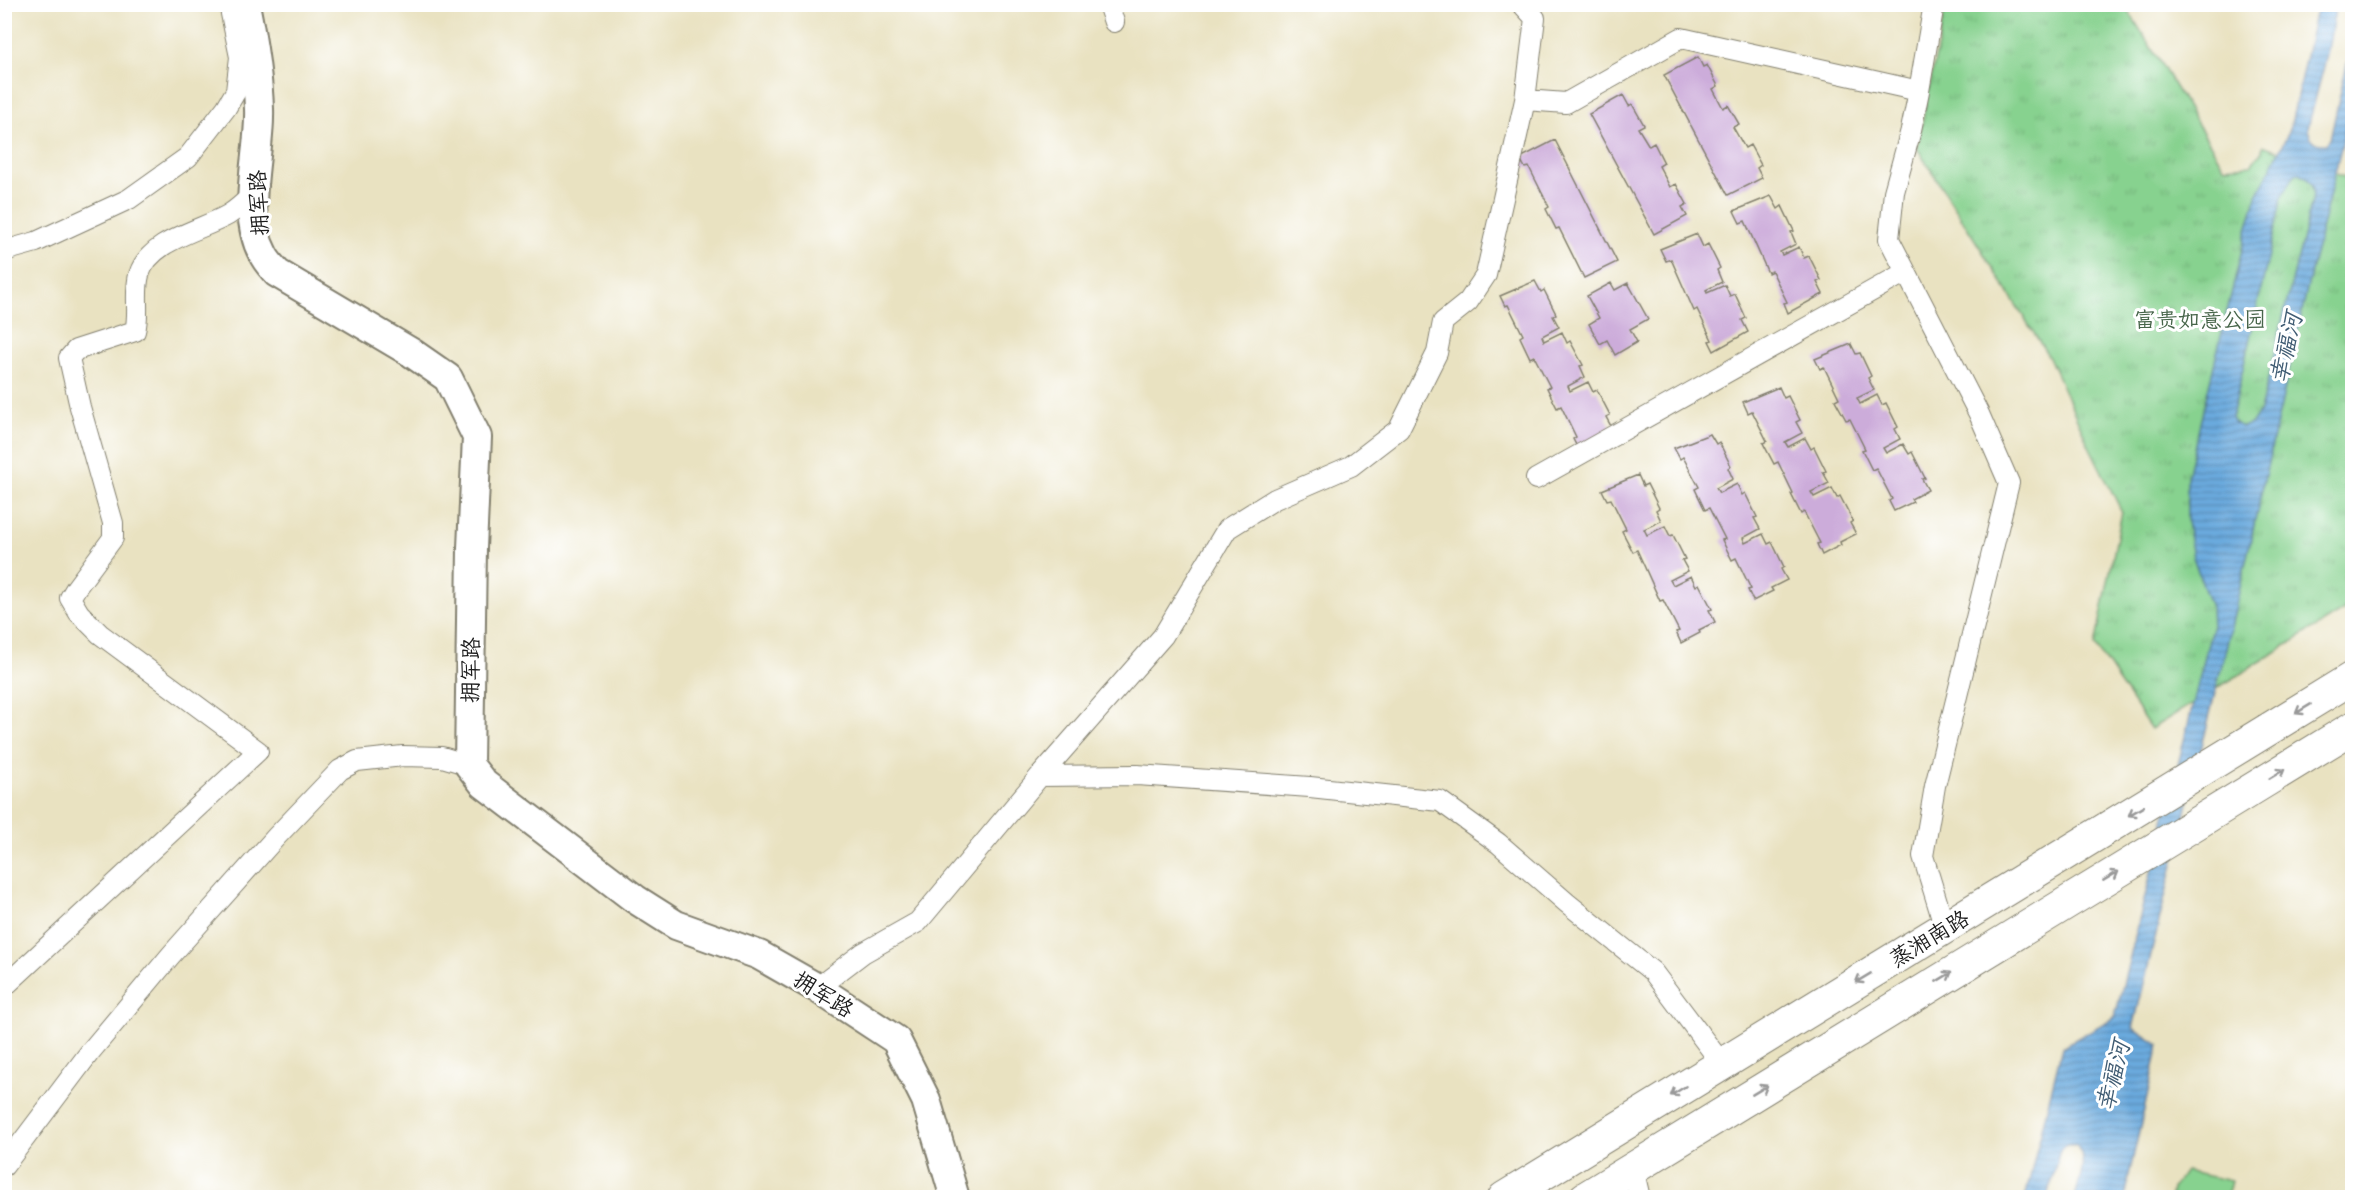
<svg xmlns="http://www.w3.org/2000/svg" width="2357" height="1202" font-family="'Patrick Hand','LXGW WenKai TC',sans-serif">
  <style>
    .grass { fill: url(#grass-tufts); stroke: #527756; stroke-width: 1.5 }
    .garden { fill: #87d28f; stroke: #527756; stroke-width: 1.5 }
    .water { fill: url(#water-rules); stroke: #44637d; stroke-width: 1.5; fill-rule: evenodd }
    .building { fill: #ccacda }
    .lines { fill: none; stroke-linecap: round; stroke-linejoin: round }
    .street-casing { stroke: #827f6e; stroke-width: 22 }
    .secondary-casing { stroke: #827f6e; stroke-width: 32 }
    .primary-casing { stroke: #827f6e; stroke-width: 34 }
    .street { stroke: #fff; stroke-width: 20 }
    .secondary { stroke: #fff; stroke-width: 28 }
    .primary { stroke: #fff; stroke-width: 32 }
    .oneway { stroke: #999 }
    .labels { text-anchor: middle; stroke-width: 6; stroke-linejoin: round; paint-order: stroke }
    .street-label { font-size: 22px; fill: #1c1c1c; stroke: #fff }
    .park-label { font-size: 22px; fill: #47654a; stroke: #fff }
    .water-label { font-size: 24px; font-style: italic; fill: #405c73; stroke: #fff }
  </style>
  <defs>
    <pattern id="grass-tufts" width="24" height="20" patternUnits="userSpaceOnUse" patternTransform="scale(1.5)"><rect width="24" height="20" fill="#87d28f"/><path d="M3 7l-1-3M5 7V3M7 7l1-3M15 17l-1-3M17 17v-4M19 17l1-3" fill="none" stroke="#74b47b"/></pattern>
    <pattern id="water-rules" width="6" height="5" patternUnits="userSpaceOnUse" patternTransform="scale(1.5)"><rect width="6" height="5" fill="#6baade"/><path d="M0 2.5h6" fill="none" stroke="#578ab3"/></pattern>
  </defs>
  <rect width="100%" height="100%" fill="#fff"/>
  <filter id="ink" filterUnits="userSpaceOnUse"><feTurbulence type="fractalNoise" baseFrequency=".0167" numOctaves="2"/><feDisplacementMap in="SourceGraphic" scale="12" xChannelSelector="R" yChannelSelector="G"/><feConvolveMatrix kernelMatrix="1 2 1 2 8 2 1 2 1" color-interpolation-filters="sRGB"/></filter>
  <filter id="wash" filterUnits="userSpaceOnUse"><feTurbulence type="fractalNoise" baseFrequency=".008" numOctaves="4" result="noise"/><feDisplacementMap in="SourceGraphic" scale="24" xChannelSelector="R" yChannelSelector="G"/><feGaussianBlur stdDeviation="1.35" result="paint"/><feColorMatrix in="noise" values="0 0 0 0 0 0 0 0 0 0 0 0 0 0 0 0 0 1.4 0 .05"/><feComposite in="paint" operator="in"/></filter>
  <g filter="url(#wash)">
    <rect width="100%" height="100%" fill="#e9e2c1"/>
    <path class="grass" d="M 1946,5 L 2125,5 L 2224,167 L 2251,165 L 2262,151 L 2263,145 L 2352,180 L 2352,605 L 2151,729 L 2095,646 L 2122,512 L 2090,448 L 2049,357 L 1917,148 Z"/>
    <path class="garden" d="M 2185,1171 L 2231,1181 L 2227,1197 L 2171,1197 L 2172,1189 Z"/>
    <path class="water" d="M 2317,5 L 2336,5 L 2327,55 L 2308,127 C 2309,138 2314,145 2326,144 L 2330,139 L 2352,42 L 2352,103 L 2310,276 L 2230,632 L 2133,1028 L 2159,1045 L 2124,1197 L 2075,1197 C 2079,1180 2089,1160 2076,1145 C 2067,1144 2063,1146 2059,1153 L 2048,1197 L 2025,1198 L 2062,1047 L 2115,1017 L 2212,628 L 2211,607 L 2193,557 L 2187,522 L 2187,477 L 2245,237 L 2257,196 L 2290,129 ZM 2300,173 C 2313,180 2314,188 2312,201 L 2260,411 L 2251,424 L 2241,427 L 2235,423 L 2232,417 L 2282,197 L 2295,174 Z"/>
    <g id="blocks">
      <path class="building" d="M 1698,57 L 1703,67 L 1707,65 L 1718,86 L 1713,89 L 1723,108 L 1728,105 L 1739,124 L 1733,127 L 1745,148 L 1750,145 L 1761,165 L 1757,168 L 1762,178 L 1728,195 L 1664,75 Z
        M 1623,95 L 1629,106 L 1632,104 L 1644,125 L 1638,128 L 1649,146 L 1654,143 L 1664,163 L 1659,166 L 1670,187 L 1676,184 L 1687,204 L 1682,207 L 1687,216 L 1654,234 L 1589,114 Z
        M 1555,140 L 1617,262 L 1584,278 L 1559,228 L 1556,229 L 1546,209 L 1549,207 L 1529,167 L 1525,168 L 1520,158 Z
        M 1771,196 L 1778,209 L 1782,206 L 1794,231 L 1791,232 L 1796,244 L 1780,252 L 1782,255 L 1799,247 L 1804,258 L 1809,256 L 1821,280 L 1817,282 L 1823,294 L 1788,313 L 1784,303 L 1787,302 L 1772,271 L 1768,273 L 1745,221 L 1740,223 L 1734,211 Z
        M 1697,234 L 1703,247 L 1708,244 L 1720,268 L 1717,270 L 1722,282 L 1706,290 L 1707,293 L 1725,285 L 1730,296 L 1735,294 L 1746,318 L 1742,320 L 1748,332 L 1714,351 L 1709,341 L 1712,340 L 1697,309 L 1694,311 L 1671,259 L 1666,261 L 1660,249 Z
        M 1535,281 L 1541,292 L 1544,290 L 1556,314 L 1553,316 L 1559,327 L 1542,336 L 1544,341 L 1562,332 L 1567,343 L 1570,341 L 1583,365 L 1580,366 L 1585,377 L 1568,386 L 1570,391 L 1588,382 L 1593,392 L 1597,390 L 1610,415 L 1606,417 L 1612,428 L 1578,449 L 1573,439 L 1576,437 L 1561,406 L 1557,408 L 1547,388 L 1550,387 L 1534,356 L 1530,358 L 1520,337 L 1523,335 L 1508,305 L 1505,306 L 1500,296 Z
        M 1611,283 L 1615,290 L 1628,283 L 1648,319 L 1630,329 L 1637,342 L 1615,355 L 1607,340 L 1600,344 L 1589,324 L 1599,318 L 1587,296 Z
        M 1851,344 L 1856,354 L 1860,353 L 1871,376 L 1868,378 L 1874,390 L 1857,398 L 1860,404 L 1877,395 L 1882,405 L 1886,403 L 1898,427 L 1895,429 L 1900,439 L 1883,448 L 1886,453 L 1903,444 L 1909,454 L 1912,452 L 1925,478 L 1922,479 L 1928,490 L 1911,499 L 1913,502 L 1894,511 L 1889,501 L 1892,499 L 1876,468 L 1872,470 L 1862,450 L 1865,449 L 1850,419 L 1846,420 L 1835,400 L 1839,398 L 1824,367 L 1820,369 L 1815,359 Z
        M 1779,387 L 1784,398 L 1788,396 L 1800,420 L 1796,422 L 1802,433 L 1785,442 L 1788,447 L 1805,438 L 1811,449 L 1814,447 L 1826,471 L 1823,472 L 1829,483 L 1811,492 L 1814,497 L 1832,488 L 1837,498 L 1840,496 L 1853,521 L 1850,523 L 1856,534 L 1840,542 L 1841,545 L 1822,555 L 1817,544 L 1820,543 L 1804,512 L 1801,514 L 1791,494 L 1793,493 L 1778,462 L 1774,464 L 1763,443 L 1767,441 L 1752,411 L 1748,413 L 1743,402 Z
        M 1710,434 L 1716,444 L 1719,442 L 1731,466 L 1728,468 L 1733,479 L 1716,488 L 1719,493 L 1737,484 L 1742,495 L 1745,493 L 1757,517 L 1754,518 L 1760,529 L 1743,538 L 1745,543 L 1763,534 L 1768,544 L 1772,542 L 1784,567 L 1781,569 L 1787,580 L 1771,588 L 1773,591 L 1753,601 L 1748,590 L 1751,589 L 1736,558 L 1732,560 L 1722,540 L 1725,539 L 1709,508 L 1705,510 L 1695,489 L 1699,487 L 1683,457 L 1680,459 L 1674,448 Z
        M 1638,475 L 1643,486 L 1647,484 L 1659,508 L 1656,510 L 1661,521 L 1644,529 L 1647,535 L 1665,526 L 1670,536 L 1673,535 L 1685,559 L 1682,560 L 1688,571 L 1670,580 L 1673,585 L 1691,576 L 1696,586 L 1699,584 L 1712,609 L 1709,610 L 1715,622 L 1699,630 L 1700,633 L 1681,643 L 1676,632 L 1679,631 L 1663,600 L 1660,601 L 1637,550 L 1633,552 L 1622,531 L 1626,529 L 1611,499 L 1607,500 L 1602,490 Z"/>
    </g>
  </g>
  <g filter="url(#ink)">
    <use href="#blocks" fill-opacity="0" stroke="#827f6e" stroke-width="1.5"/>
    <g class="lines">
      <defs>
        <path id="street" d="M 1108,4 L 1114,22
          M 1919,91 L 1934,4
          M 1525,100 L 1566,103 L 1681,38 L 1919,91 L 1911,130 L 1894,192 L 1889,239 L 1979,414 L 2009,483 L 1935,786 L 1923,856 L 1945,928
          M 4,251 L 36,242 L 129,199 L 188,157 L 226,108 L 236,91 L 240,57 L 229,4
          M 1536,479 L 1906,272
          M 1040,776 L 1137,775 L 1310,787 L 1440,801 L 1498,843 L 1567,903 L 1653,972 L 1722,1064
          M 4,987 L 258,751 L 100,634 L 79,613 L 70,598 L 76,588 L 113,538 L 113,523 L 80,407 L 69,358 L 76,350 L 135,331 C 140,313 134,294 139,275 C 149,240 200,231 228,215 C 238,209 245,202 253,194
          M 817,988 L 863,953 L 918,922 L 1040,776 L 1163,636 L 1227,529 L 1275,499 L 1351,466 L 1399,429 L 1437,353 L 1443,322 L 1468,302 L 1486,275 L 1525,100 L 1535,18 L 1522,4
          M 4,1166 L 90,1052 L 171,955 L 276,837 L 340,770 L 357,761 L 403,756 L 442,757 L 469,765
          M 1633,1168 L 1640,1198"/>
        <path id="secondary" d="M 245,4 C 252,39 258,73 259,109 C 261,154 240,212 263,254 C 266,261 272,267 277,273 L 412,353 L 448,378 L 477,437 L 472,548 L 469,765 L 484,784 L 635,899 L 676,925 L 759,955 L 817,988 L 896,1040 L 926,1100 L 955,1198"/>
        <path id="primary" d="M 1504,1198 L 2352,678
          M 1585,1198 L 2352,728"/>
      </defs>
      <use href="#street" class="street-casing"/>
      <use href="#secondary" class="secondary-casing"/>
      <use href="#primary" class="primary-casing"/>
      <use href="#street" class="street"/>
      <use href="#secondary" class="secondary"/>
      <use href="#primary" class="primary"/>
    </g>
    <defs><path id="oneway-shaft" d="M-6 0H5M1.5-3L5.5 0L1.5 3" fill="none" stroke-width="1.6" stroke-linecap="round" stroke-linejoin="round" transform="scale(1.5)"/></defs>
    <g class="oneway">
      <use href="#oneway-shaft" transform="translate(2303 709) rotate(149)"/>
      <use href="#oneway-shaft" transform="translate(2277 774) rotate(-31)"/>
      <use href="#oneway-shaft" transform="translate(2136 811) rotate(149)"/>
      <use href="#oneway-shaft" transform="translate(2111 876) rotate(-31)"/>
      <use href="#oneway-shaft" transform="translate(1944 977) rotate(-31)"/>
      <use href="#oneway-shaft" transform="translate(1863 978) rotate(149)"/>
      <use href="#oneway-shaft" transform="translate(1760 1090) rotate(-31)"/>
      <use href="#oneway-shaft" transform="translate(1678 1091) rotate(148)"/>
    </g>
  </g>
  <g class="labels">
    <g class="street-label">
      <text transform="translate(258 203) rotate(-93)" y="8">拥军路</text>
      <text transform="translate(470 670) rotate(-89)" y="8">拥军路</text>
      <text transform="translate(1929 938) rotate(-31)" y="8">蒸湘南路</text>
      <text transform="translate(824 994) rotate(32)" y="8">拥军路</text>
    </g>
    <g class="park-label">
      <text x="2200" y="327">富贵如意公园</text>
    </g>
    <g class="water-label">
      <text transform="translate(2286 348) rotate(-77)" y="8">幸福河</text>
      <text transform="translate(2113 1076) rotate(-76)" y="8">幸福河</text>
    </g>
  </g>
  <rect width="2357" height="1202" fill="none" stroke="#fff" stroke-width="24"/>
</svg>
